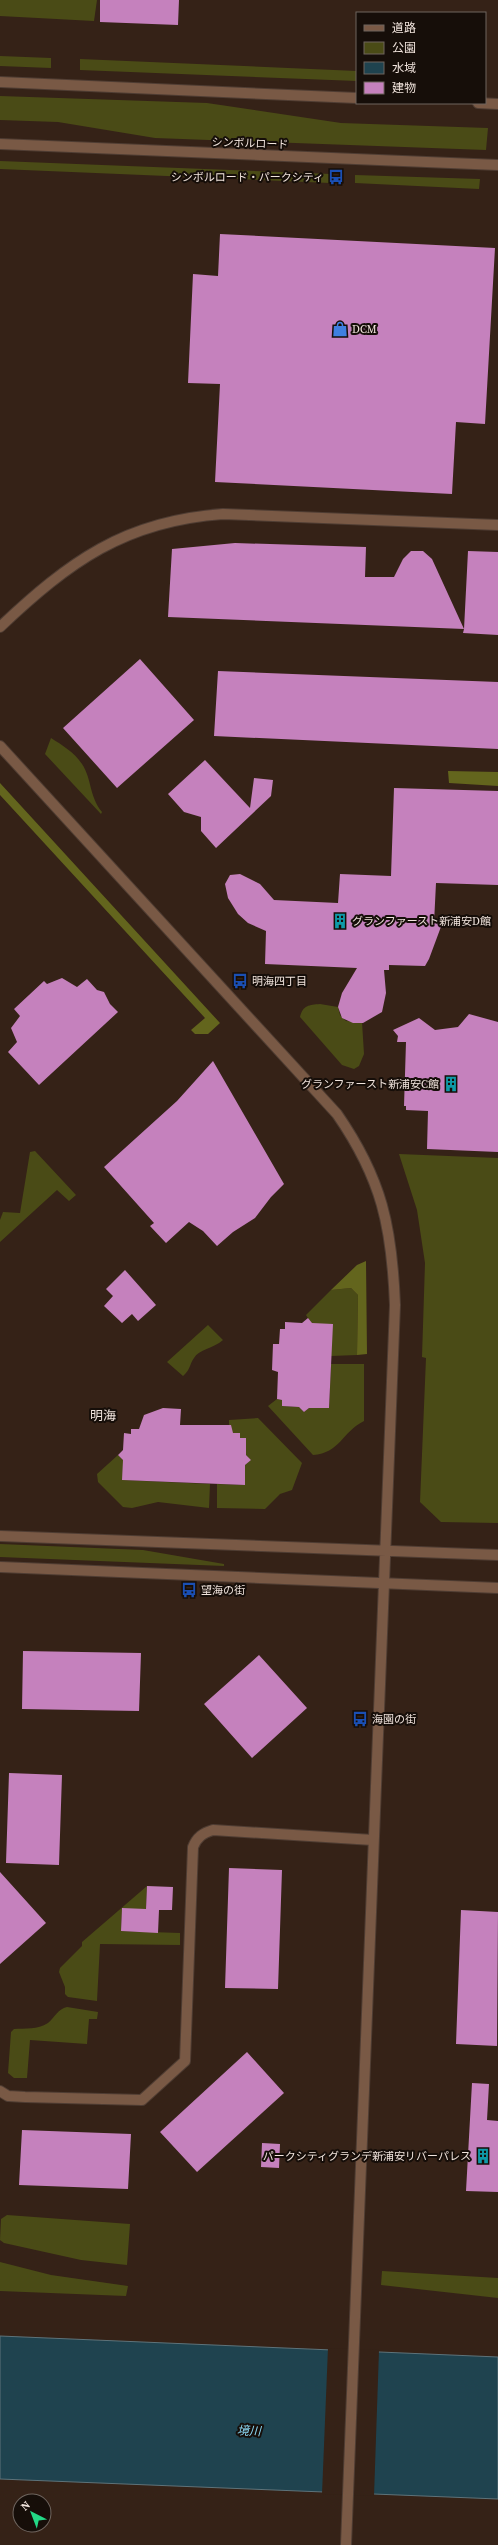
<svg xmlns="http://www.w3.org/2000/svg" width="498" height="2545" font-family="'Source Serif 4','Noto Sans JP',serif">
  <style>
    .green { fill: #4a4b16 }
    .forest { fill: #63651d }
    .water { fill: #1f434f; stroke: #5e737a }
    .pier { fill: #352217 }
    .building { fill: #c581bd }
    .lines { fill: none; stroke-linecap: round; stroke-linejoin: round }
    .service-casing { stroke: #4f3d33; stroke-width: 12 }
    .tertiary-casing { stroke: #4f3d33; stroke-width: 12 }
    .service { stroke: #795945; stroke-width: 10 }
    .tertiary { stroke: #795945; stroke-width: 10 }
    .labels { text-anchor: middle; stroke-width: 4; stroke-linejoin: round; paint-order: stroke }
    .street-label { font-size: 11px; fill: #f1e4dd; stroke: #160e09 }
    .poi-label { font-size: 11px; fill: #f1e4dd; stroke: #160e09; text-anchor: start }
    .water-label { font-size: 12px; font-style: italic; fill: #8ddbf8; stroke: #160e09 }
    .quarter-label { font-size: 13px; fill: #f1e4dd; stroke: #160e09 }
  </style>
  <rect width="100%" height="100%" fill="#352217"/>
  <path class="green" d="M 0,0 L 97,0 L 94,21 L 0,16 Z
    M 0,56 L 51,58 L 51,68 L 0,66 Z
    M 80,59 L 357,71 L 357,81 L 80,70 Z
    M 0,96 L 207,103 L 341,123 L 488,128 L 486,150 L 155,138 L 58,122 L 0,120 Z
    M 0,161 L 331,174 L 330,183 L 0,169 Z
    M 355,175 L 480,179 L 479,189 L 355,183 Z
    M 51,738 C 62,745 74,752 82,764 C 92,779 89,796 102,812 L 101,814 L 45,754 Z
    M 320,1004 L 338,1007 L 340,1015 L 346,1021 L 362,1022 L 364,1054 L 359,1066 L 354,1069 L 342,1065 L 300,1017 C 303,1005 309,1005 320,1004 Z
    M 35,1151 L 76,1195 L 69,1201 L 57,1190 L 0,1242 L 0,1220 L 3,1212 L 20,1213 L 30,1152 Z
    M 399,1154 L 498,1158 L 498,1523 L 441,1522 L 420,1502 L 426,1358 L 422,1357 L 425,1263 L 417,1210 Z
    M 351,1288 L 358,1295 L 357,1355 L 331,1356 L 306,1315 L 331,1290 Z
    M 208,1325 L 223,1340 C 213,1349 199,1349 194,1358 C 189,1365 191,1369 183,1376 L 167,1362 Z
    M 331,1364 L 364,1364 L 364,1421 C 342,1432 340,1453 313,1455 L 268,1406 L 277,1399 L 282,1400 L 282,1406 L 299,1407 L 304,1412 L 309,1408 L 329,1408 Z
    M 258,1418 L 302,1463 L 292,1490 L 280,1494 L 265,1509 L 217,1508 L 217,1484 L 244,1485 L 245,1465 L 250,1460 L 246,1455 L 246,1439 L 240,1438 L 240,1433 L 229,1433 L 229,1420 Z
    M 118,1455 L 123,1460 L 123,1480 L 210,1484 L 209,1508 L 158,1502 L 132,1508 L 123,1507 L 98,1482 L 97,1474 Z
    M 0,1544 L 143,1550 L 224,1564 L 224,1566 L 0,1557 Z
    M 147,1886 L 146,1909 L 122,1909 L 121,1931 L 180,1933 L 180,1945 L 100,1944 L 97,2001 L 68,1997 L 65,1994 L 65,1987 L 59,1972 L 60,1968 L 82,1946 L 82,1942 Z
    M 67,2007 L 98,2012 L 97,2019 L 89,2019 L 87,2044 L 30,2040 L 27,2078 L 14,2078 L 8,2073 L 11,2032 L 14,2029 C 26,2028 37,2030 48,2023 C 55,2017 58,2009 67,2007 Z
    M 7,2215 L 130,2224 L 127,2265 L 81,2260 L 4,2243 L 0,2240 L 1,2219 Z
    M 0,2262 L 51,2275 L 128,2286 L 126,2296 L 0,2291 Z
    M 382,2271 L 498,2278 L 498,2298 L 381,2285 Z"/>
  <path class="forest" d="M 448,771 L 498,772 L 498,786 L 449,783 Z
    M 0,783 L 220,1023 L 208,1034 L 195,1034 L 191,1030 L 205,1018 L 0,795 Z
    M 366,1261 L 367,1354 L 357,1355 L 358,1295 L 351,1288 L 331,1290 L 357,1265 Z"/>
  <path class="water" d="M 0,2336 L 498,2357 L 498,2499 L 0,2479 Z"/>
  <path class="pier" d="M 328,2348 L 379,2350 L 374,2496 L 322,2494 Z"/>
  <path class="building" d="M 100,0 L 179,0 L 178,25 L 100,22 Z
    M 220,234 L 495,248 L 485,424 L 456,422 L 452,494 L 215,482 L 220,384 L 188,383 L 193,274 L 218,276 Z
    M 235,543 L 366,547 L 365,577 L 394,577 L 403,559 L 411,551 L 423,551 L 432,559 L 464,629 L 468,551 L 498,552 L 498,635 L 463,633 L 464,629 L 168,617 L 172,549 Z
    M 140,659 L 194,720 L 117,788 L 63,728 Z
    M 218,671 L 498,682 L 498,749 L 214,736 Z
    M 205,760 L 250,808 L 254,778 L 273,780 L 271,796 L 216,848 L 201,831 L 201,817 L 184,812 L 168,794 Z
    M 394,788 L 498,791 L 498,885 L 436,883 L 434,923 L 442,924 L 429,959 L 425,966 L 389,965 L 389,970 L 384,970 L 386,993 L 382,1012 L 363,1023 L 353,1023 L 342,1018 L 338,1007 L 342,993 L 357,968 L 265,964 L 266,931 L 248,923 L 238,914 L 228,898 L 225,884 L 230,875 L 240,874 L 260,884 L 274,900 L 338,903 L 340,874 L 391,876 Z
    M 62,978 L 77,987 L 87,979 L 97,990 L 104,992 L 110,1004 L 118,1012 L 39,1085 L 8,1052 L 17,1042 L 11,1028 L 20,1016 L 14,1009 L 44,981 L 47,984 Z
    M 469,1014 L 498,1022 L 498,1152 L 427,1149 L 428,1111 L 406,1110 L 406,1106 L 404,1106 L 406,1042 L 397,1042 L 398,1036 L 393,1030 L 419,1018 L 435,1030 L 458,1027 Z
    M 213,1061 L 284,1184 L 271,1197 L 255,1218 L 233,1232 L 217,1246 L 203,1231 L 189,1222 L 166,1243 L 150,1226 L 154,1223 L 104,1167 L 177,1101 Z
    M 125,1270 L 156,1305 L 138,1321 L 132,1314 L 122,1323 L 104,1306 L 113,1296 L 106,1289 Z
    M 308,1318 L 312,1323 L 333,1324 L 329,1408 L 309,1408 L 304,1412 L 299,1407 L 282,1406 L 282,1400 L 277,1399 L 278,1372 L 272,1370 L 273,1344 L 279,1344 L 280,1329 L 285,1329 L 285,1322 L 302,1323 Z
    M 163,1408 L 181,1409 L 180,1425 L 231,1425 L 233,1433 L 240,1433 L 240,1438 L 246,1438 L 246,1455 L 251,1460 L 245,1465 L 245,1485 L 122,1480 L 123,1460 L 118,1455 L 123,1450 L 124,1433 L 131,1434 L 131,1429 L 139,1429 L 144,1415 Z
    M 23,1651 L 141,1653 L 139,1711 L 22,1709 Z
    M 259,1655 L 307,1708 L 252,1758 L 204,1704 Z
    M 9,1773 L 62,1775 L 59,1865 L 6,1863 Z
    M 229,1868 L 282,1870 L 278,1989 L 225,1988 Z
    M 0,1872 L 46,1923 L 0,1964 Z
    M 147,1886 L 173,1887 L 172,1910 L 159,1910 L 158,1933 L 121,1931 L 122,1908 L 146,1909 Z
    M 461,1910 L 498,1912 L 497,2046 L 456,2044 Z
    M 247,2052 L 284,2093 L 197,2172 L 160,2132 Z
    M 472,2083 L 489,2084 L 487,2120 L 498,2121 L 498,2192 L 466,2191 Z
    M 22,2130 L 131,2134 L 128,2189 L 19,2185 Z
    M 262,2143 L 280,2144 L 279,2168 L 261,2167 Z"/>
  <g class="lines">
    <defs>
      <path id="service" d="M 0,2091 L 8,2096 L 25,2097 L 142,2100 L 185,2061 L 193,1847 C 197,1837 203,1833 213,1830 L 373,1840"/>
      <path id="tertiary" d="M 0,82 L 357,98
        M 478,103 L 498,104
        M 0,144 L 498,165
        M 0,627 C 69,562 124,521 223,514 L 498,525
        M 0,746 L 337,1114 C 382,1179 392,1227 395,1305 L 346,2545
        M 0,1536 L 498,1555
        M 0,1567 L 498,1588"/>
    </defs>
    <use href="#service" class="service-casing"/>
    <use href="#tertiary" class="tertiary-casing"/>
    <use href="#service" class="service"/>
    <use href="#tertiary" class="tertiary"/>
  </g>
  <defs>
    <symbol id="bus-bare" viewBox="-9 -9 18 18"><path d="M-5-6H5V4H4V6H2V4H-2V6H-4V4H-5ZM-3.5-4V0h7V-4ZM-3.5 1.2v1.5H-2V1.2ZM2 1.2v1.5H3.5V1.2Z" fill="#1a4fb4" stroke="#160e09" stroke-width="2.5" paint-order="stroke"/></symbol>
    <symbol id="shop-bare" viewBox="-9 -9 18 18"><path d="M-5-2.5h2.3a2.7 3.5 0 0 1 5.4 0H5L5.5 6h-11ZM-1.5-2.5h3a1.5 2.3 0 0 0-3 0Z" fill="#3f7fe0" stroke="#160e09" stroke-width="2.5" paint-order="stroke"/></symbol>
    <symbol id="building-bare" viewBox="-9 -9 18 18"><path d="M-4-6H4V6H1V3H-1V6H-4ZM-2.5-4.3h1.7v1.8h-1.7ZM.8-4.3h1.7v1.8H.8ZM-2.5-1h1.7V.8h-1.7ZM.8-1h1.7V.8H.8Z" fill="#0f9aa8" stroke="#160e09" stroke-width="2.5" paint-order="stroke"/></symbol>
  </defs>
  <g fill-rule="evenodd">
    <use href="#bus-bare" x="325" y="166" width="22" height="22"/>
    <use href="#shop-bare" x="329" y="318" width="22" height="22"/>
    <use href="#building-bare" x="329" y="910" width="22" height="22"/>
    <use href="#bus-bare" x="229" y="970" width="22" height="22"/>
    <use href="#building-bare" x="440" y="1073" width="22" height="22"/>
    <use href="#bus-bare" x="178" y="1579" width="22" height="22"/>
    <use href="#bus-bare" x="349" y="1708" width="22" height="22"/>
    <use href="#building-bare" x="472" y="2145" width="22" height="22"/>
  </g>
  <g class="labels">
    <g class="street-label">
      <text transform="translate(250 143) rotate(2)" y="4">シンボルロード</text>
    </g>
    <g class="poi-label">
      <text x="324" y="181" text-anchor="end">シンボルロード・パークシティ</text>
      <text x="352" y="333">DCM</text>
      <text x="352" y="925">グランファースト新浦安D館</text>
      <text x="252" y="985">明海四丁目</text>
      <text x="439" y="1088" text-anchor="end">グランファースト新浦安C館</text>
      <text x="201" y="1594">望海の街</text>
      <text x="372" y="1723">海園の街</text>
      <text x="471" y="2160" text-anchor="end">パークシティグランデ新浦安リバーパレス</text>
    </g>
    <g class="water-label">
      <text transform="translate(249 2431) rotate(2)" y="4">境川</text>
    </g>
    <g class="quarter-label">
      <text x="103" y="1420">明海</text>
    </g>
  </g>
  <rect x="356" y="12" width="130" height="92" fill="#160e09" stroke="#6e645e"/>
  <rect x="364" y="25" width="20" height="6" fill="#795945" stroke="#6e645e"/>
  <text x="392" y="32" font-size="12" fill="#f1e4dd">道路</text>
  <rect x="364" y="42" width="20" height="12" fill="#4a4b16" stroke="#6e645e"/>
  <text x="392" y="52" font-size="12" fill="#f1e4dd">公園</text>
  <rect x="364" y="62" width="20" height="12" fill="#1f434f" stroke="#6e645e"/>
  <text x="392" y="72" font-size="12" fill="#f1e4dd">水域</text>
  <rect x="364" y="82" width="20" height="12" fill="#c581bd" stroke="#6e645e"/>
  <text x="392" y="92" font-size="12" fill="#f1e4dd">建物</text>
  <g transform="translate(32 2513) rotate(318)"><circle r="19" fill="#160e09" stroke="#6e645e"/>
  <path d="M0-3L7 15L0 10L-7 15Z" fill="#23d886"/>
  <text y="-6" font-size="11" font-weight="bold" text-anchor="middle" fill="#f1e4dd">N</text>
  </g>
</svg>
